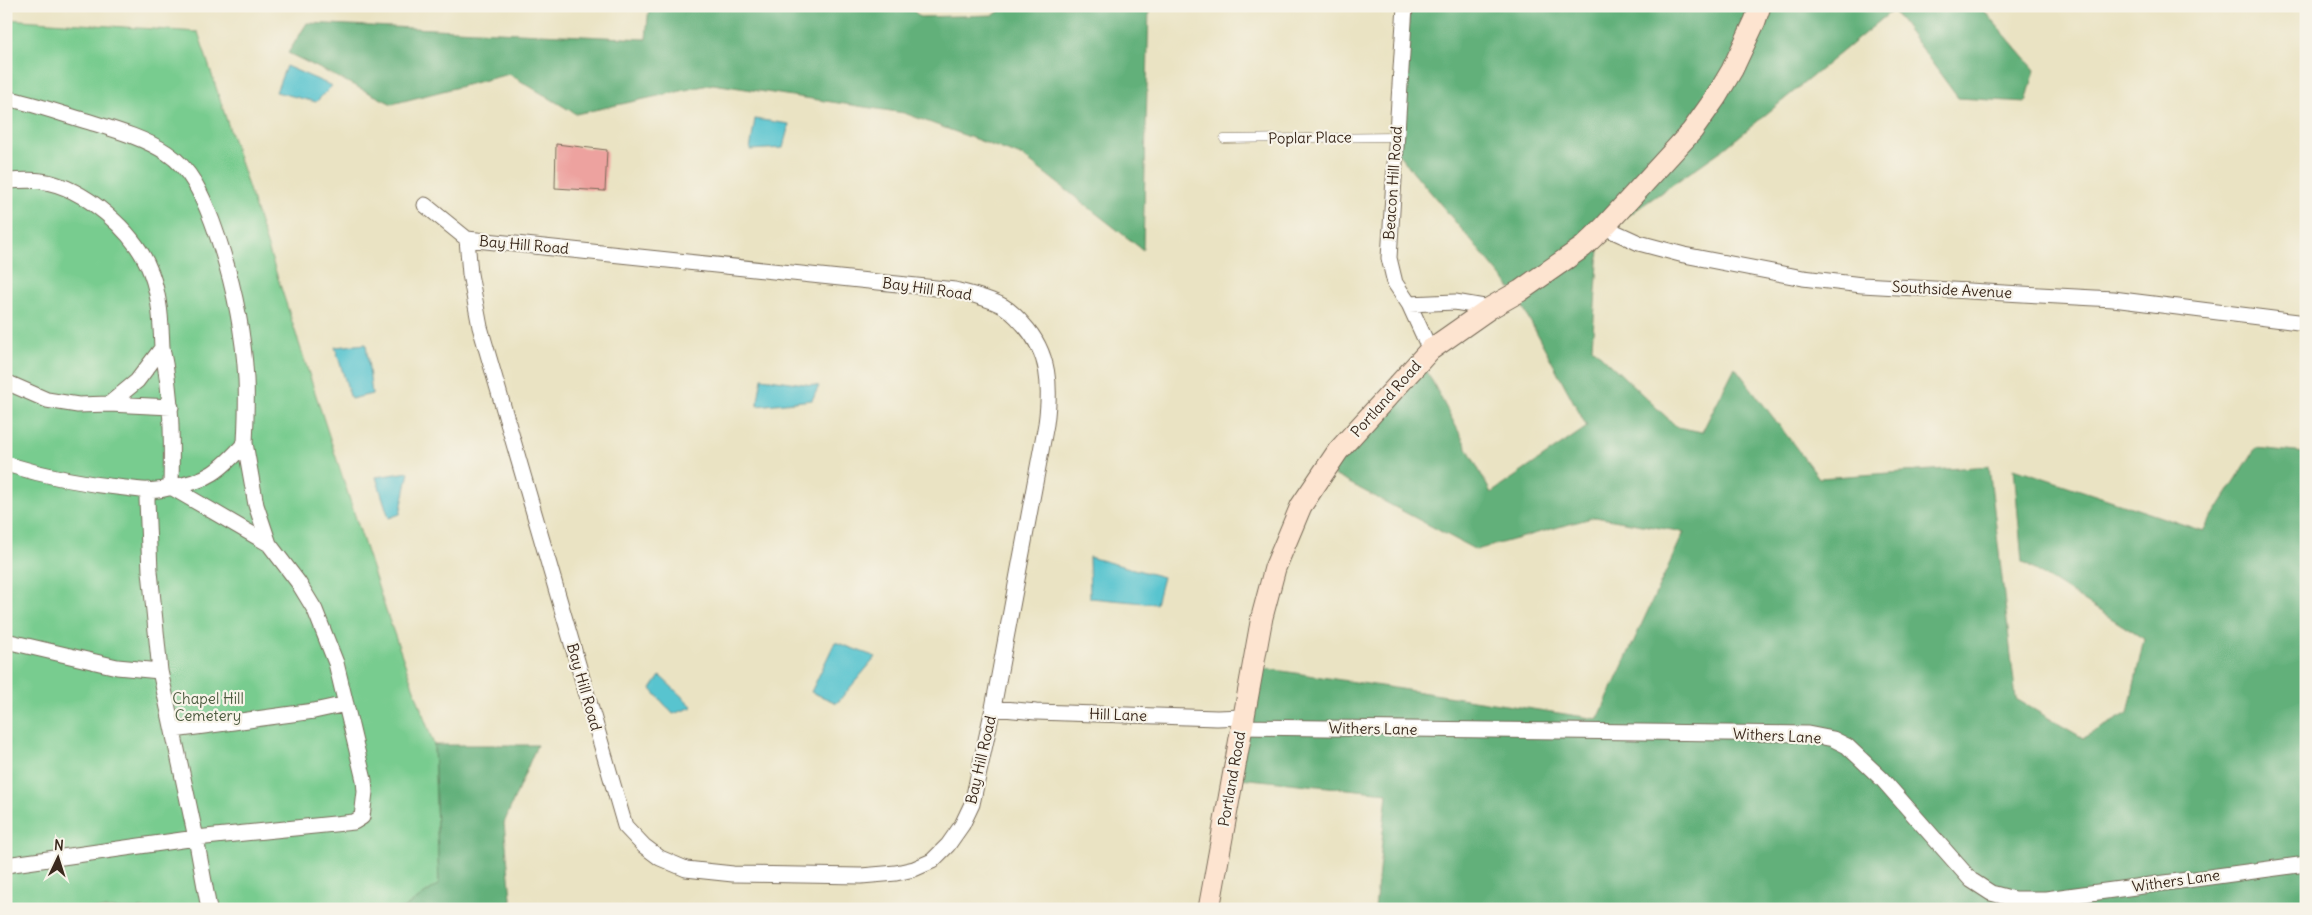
<svg xmlns="http://www.w3.org/2000/svg" width="2312" height="915" font-family="Delius,sans-serif">
  <style>
    .green { fill: #78cc8f; stroke: #5a7b56 }
    .forest { fill: #62b07a; stroke: #4e6d4c }
    .water { fill: #58c4cf; stroke: #4a7776 }
    .building { fill: #eda29f }
    .lines { fill: none; stroke-linecap: round; stroke-linejoin: round }
    .lane-casing { stroke: #786b58; stroke-width: 9 }
    .street-casing { stroke: #786b58; stroke-width: 17 }
    .secondary-casing { stroke: #786b58; stroke-width: 23 }
    .lane { stroke: #fff; stroke-width: 8 }
    .street { stroke: #fff; stroke-width: 15 }
    .secondary { stroke: #fde4d0; stroke-width: 21 }
    .labels { text-anchor: middle; stroke-width: 4.5; stroke-linejoin: round; paint-order: stroke }
    .street-label { font-size: 15px; fill: #3b2a1e; stroke: #f7f3e8 }
    .park-label { font-size: 15px; fill: #4d5b40; stroke: #f7f3e8 }
  </style>
  <rect width="100%" height="100%" fill="#f7f3e8"/>
  <filter id="ink" filterUnits="userSpaceOnUse"><feTurbulence type="fractalNoise" baseFrequency=".02" numOctaves="2"/><feDisplacementMap in="SourceGraphic" scale="10" xChannelSelector="R" yChannelSelector="G"/><feConvolveMatrix kernelMatrix="1 2 1 2 8 2 1 2 1" color-interpolation-filters="sRGB"/></filter>
  <filter id="wash" filterUnits="userSpaceOnUse"><feTurbulence type="fractalNoise" baseFrequency=".0096" numOctaves="4" result="noise"/><feDisplacementMap in="SourceGraphic" scale="20" xChannelSelector="R" yChannelSelector="G"/><feGaussianBlur stdDeviation="1.12" result="paint"/><feColorMatrix in="noise" values="0 0 0 0 0 0 0 0 0 0 0 0 0 0 0 0 0 1.4 0 .05"/><feComposite in="paint" operator="in"/></filter>
  <g filter="url(#wash)">
    <rect width="100%" height="100%" fill="#eae3c3"/>
    <path class="green" d="M 6,19 L 198,32 L 386,611 L 434,745 L 439,884 L 403,909 L 6,909 Z"/>
    <path class="forest" d="M 649,6 L 909,6 L 920,17 L 994,15 L 1006,6 L 1149,6 L 1143,250 L 1024,157 L 904,113 L 713,84 L 576,114 L 509,74 L 392,104 L 288,53 L 307,23 L 646,39 Z
      M 1410,6 L 1980,6 L 2035,70 L 2026,102 L 1958,98 L 1893,10 L 1725,148 L 1600,235 L 1592,347 L 1677,427 L 1702,432 L 1735,367 L 1819,478 L 1989,466 L 2016,699 L 2083,738 L 2128,713 L 2144,639 L 2022,562 L 2014,468 L 2203,531 L 2256,448 L 2306,453 L 2306,909 L 1375,909 L 1387,793 L 1230,777 L 1249,666 L 1598,719 L 1684,532 L 1595,517 L 1476,550 L 1319,467 L 1421,360 L 1491,493 L 1587,427 L 1515,293 L 1396,151 Z
      M 434,745 L 537,745 L 504,823 L 512,909 L 403,909 L 439,884 Z"/>
    <path class="water" d="M 286,66 L 332,86 L 316,102 L 276,92 Z
      M 755,119 L 789,124 L 783,148 L 750,150 Z
      M 366,344 L 372,394 L 351,399 L 335,347 Z
      M 762,378 L 819,386 L 812,400 L 757,406 Z
      M 409,472 L 400,514 L 389,518 L 376,477 Z
      M 1089,557 L 1163,577 L 1156,604 L 1090,598 Z
      M 835,642 L 876,657 L 837,703 L 811,692 Z
      M 660,676 L 693,707 L 673,714 L 651,689 Z"/>
    <g id="blocks">
      <path class="building" d="M 556,144 L 607,150 L 605,191 L 555,188 Z"/>
    </g>
  </g>
  <g filter="url(#ink)">
    <use href="#blocks" fill-opacity="0" stroke="#786b58" stroke-width="1"/>
    <g class="lines">
      <defs>
        <path id="lane" d="M 1224,139 L 1396,137"/>
        <path id="street" d="M 1405,6 L 1389,258 L 1395,283 L 1409,304 L 1430,350
          M 6,98 C 35,104 62,114 90,122 C 116,130 144,138 167,153 C 191,169 202,195 212,221 C 231,272 243,324 246,379 C 247,400 246,422 245,443 C 221,470 207,482 171,487 C 172,440 172,394 162,348
          M 6,181 C 17,181 30,179 41,181 C 84,187 136,232 151,273 C 160,297 161,322 162,348 L 137,381 L 109,404
          M 425,205 L 467,239
          M 1604,227 L 1639,243 L 1684,255 L 1803,278 L 1862,285 L 2113,299 L 2306,323
          M 467,239 L 955,290 C 970,294 985,297 999,304 C 1008,308 1016,316 1023,324 C 1050,353 1051,387 1046,424 L 993,708 L 972,804 L 962,825 L 948,845 L 932,861 L 914,869 L 896,873 L 861,876 L 733,874 L 686,869 L 660,858 L 644,846 L 625,826 L 480,327 L 470,274 Z
          M 1409,304 L 1455,302 L 1490,308
          M 6,382 L 47,400 L 78,405 L 109,404 L 171,407
          M 245,443 L 256,505 L 269,544
          M 6,464 C 45,476 84,484 125,488 C 141,490 155,493 171,487 L 269,544 L 298,582 L 315,610 L 336,663 L 364,780 L 365,792 L 362,817 L 354,822 L 196,838 L 6,865
          M 148,490 L 147,500 L 150,571 L 160,671 L 196,838 L 209,909
          M 6,641 L 117,667 L 160,671
          M 993,708 L 1036,712 L 1217,718 L 1244,717
          M 1242,727 L 1808,734 L 1833,739 L 1847,746 L 1882,779 L 1971,880 L 1991,893 L 2014,899 L 2046,899 L 2306,864
          M 174,730 L 314,711 L 346,704"/>
        <path id="secondary" d="M 1209,909 L 1262,617 L 1275,568 L 1301,506 L 1338,451 L 1430,350 L 1490,308 L 1520,291 L 1583,247 L 1604,227 L 1692,131 L 1716,97 L 1732,70 L 1755,21 L 1760,6"/>
      </defs>
      <use href="#lane" class="lane-casing"/>
      <use href="#street" class="street-casing"/>
      <use href="#secondary" class="secondary-casing"/>
      <use href="#lane" class="lane"/>
      <use href="#street" class="street"/>
      <use href="#secondary" class="secondary"/>
    </g>
  </g>
  <g class="labels">
    <g class="street-label">
      <text transform="translate(1310 138) rotate(-1)" y="5">Poplar Place</text>
      <text transform="translate(1393 183) rotate(-86)" y="5">Beacon Hill Road</text>
      <text transform="translate(524 245) rotate(5)" y="5">Bay Hill Road</text>
      <text transform="translate(927 289) rotate(8)" y="5">Bay Hill Road</text>
      <text transform="translate(1952 290) rotate(3)" y="5">Southside Avenue</text>
      <text transform="translate(1386 399) rotate(-48)" y="5">Portland Road</text>
      <text transform="translate(584 687) rotate(74)" y="5">Bay Hill Road</text>
      <text transform="translate(1118 715) rotate(2)" y="5">Hill Lane</text>
      <text transform="translate(1373 729) rotate(1)" y="5">Withers Lane</text>
      <text transform="translate(1777 736) rotate(3)" y="5">Withers Lane</text>
      <text transform="translate(981 760) rotate(-77)" y="5">Bay Hill Road</text>
      <text transform="translate(1232 779) rotate(-80)" y="5">Portland Road</text>
      <text transform="translate(2176 881) rotate(-8)" y="5">Withers Lane</text>
    </g>
    <g class="park-label">
      <text x="208" y="704">Chapel Hill<tspan x="208" dy="17">Cemetery</tspan></text>
    </g>
  </g>
  <rect width="2312" height="915" fill="none" stroke="#f7f3e8" stroke-width="25"/>
  <g transform="translate(58 858) rotate(4)" stroke="#f7f3e8" stroke-width="4" paint-order="stroke">
  <path d="M0-4L9 19L0 12L-9 19Z" fill="#3b2a1e"/>
  <text y="-8" font-size="14" font-weight="bold" text-anchor="middle" fill="#3b2a1e">N</text>
  </g>
</svg>
